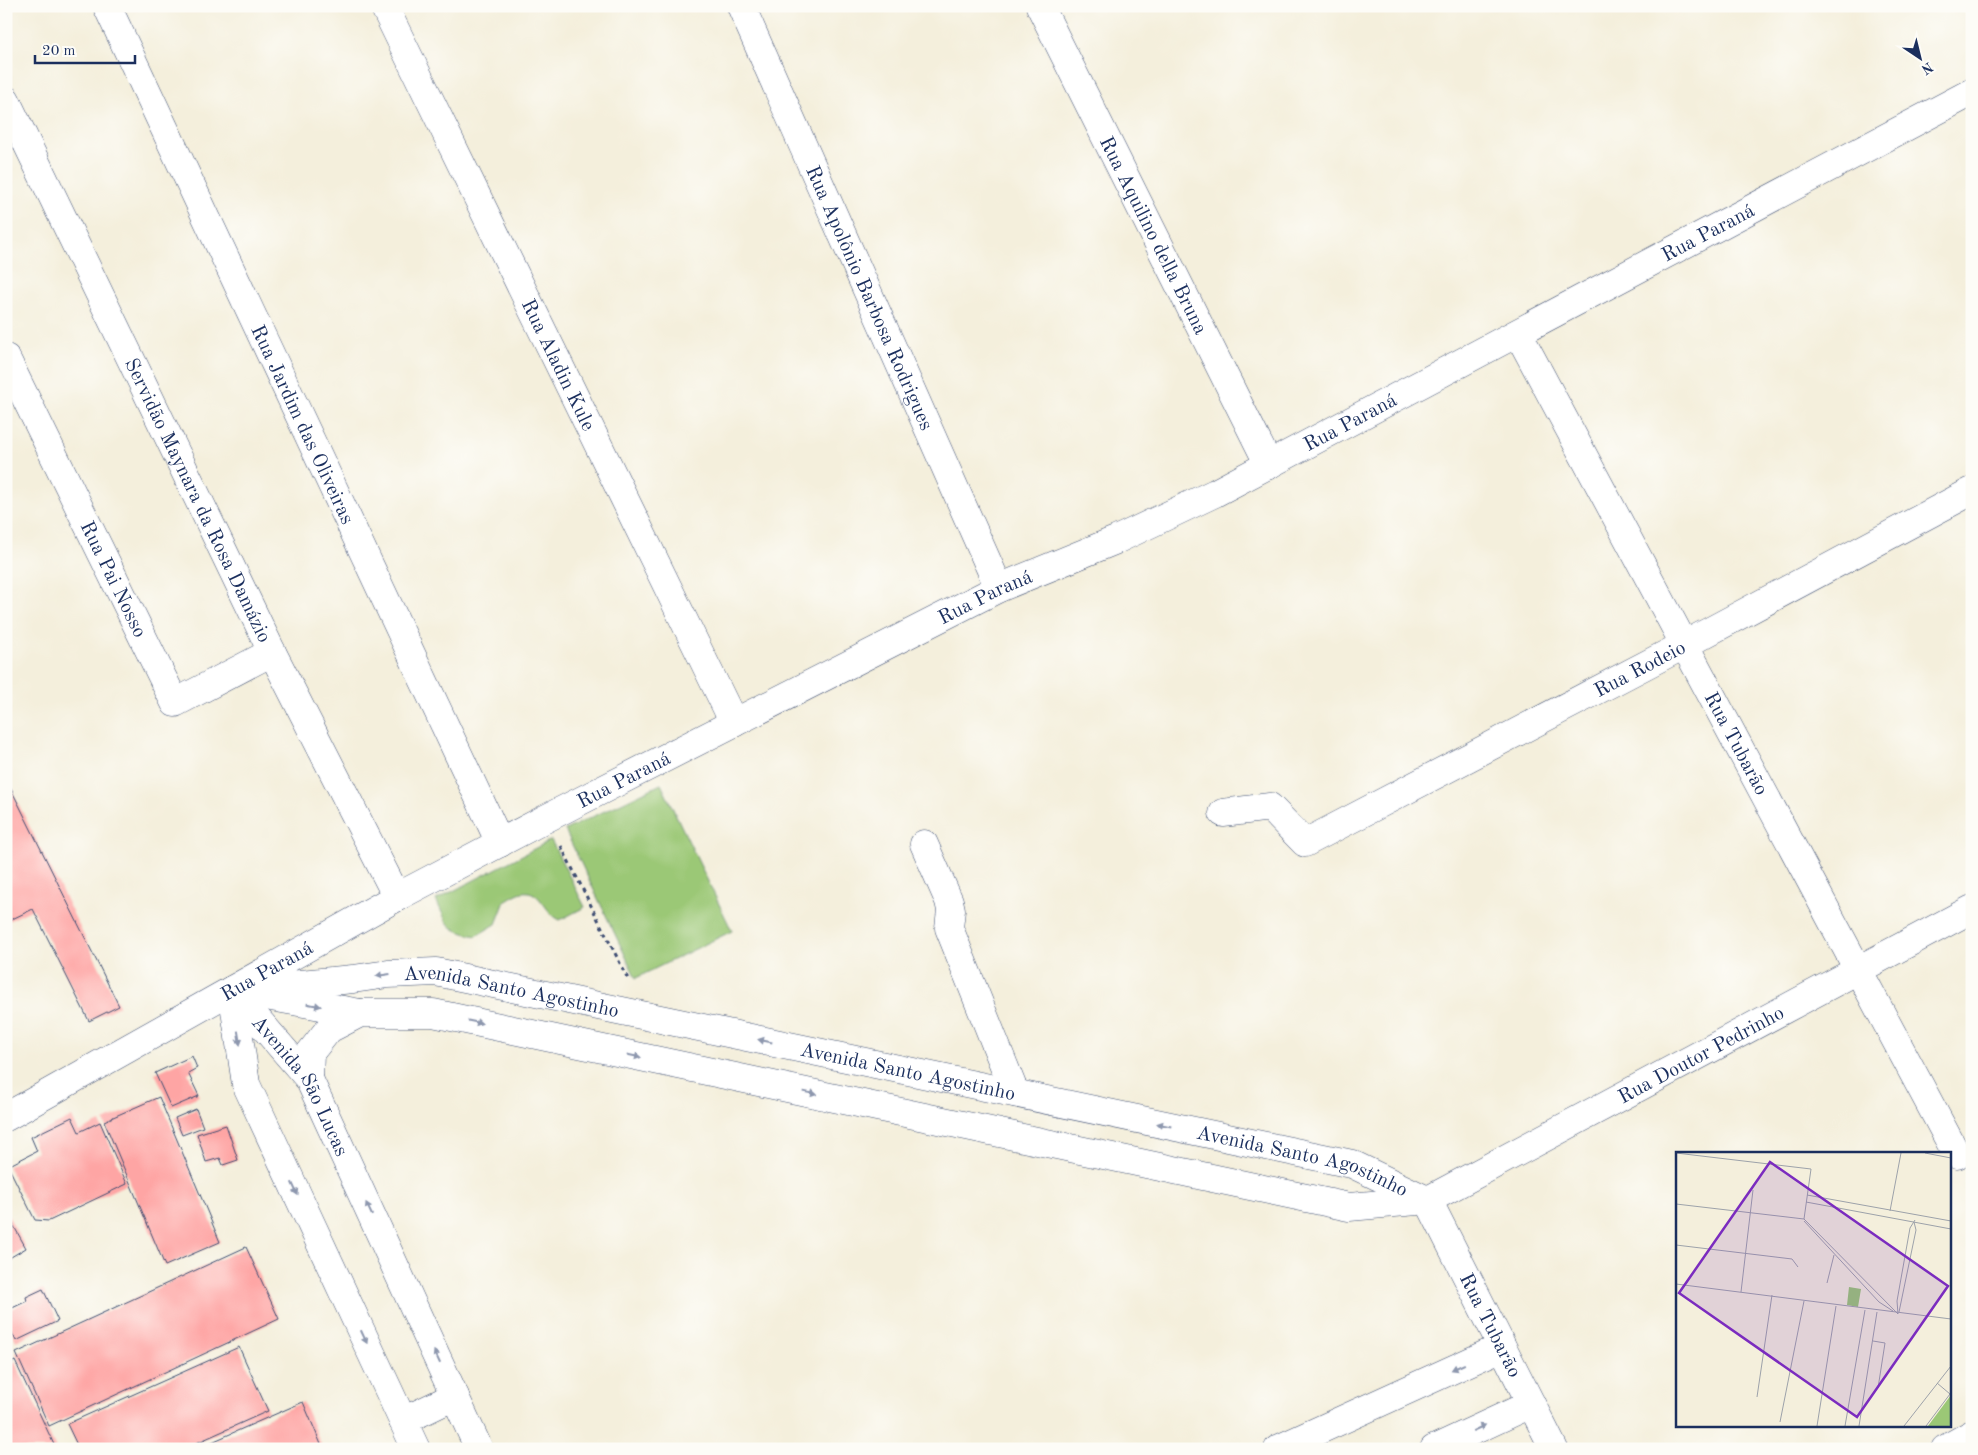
<svg xmlns="http://www.w3.org/2000/svg" width="1978" height="1455" font-family="'Old Standard TT',serif">
  <style>
    .green { fill: #9bc876; stroke: #5b7c6a }
    .building { fill: #fea5a4 }
    .lines { fill: none; stroke-linecap: round; stroke-linejoin: round }
    .minor-casing { stroke: #3c4c71; stroke-width: 29 }
    .path { stroke: #3c4c71; stroke-width: 3; stroke-dasharray: 4 4; stroke-linecap: butt }
    .minor { stroke: #fff; stroke-width: 28 }
    .oneway { fill: #8d97ae }
    .labels { text-anchor: middle; stroke-width: 5; stroke-linejoin: round; paint-order: stroke }
    .street-label { font-size: 20px; fill: #1b2f5e; stroke: #fdfcf7 }
    .inset-road { fill: none; stroke: #9da2aa; stroke-width: 1 }
    .view { fill: #7b2cbf; fill-opacity: 0.15; stroke: #7b2cbf; stroke-width: 2.5 }
    .inset-edge { fill: none; stroke: #1b2f5e; stroke-width: 2.5 }
  </style>
  <rect width="100%" height="100%" fill="#fdfcf7"/>
  <filter id="ink" filterUnits="userSpaceOnUse"><feTurbulence type="fractalNoise" baseFrequency=".02" numOctaves="2"/><feDisplacementMap in="SourceGraphic" scale="10" xChannelSelector="R" yChannelSelector="G"/><feConvolveMatrix kernelMatrix="1 2 1 2 8 2 1 2 1" color-interpolation-filters="sRGB"/></filter>
  <filter id="wash" filterUnits="userSpaceOnUse"><feTurbulence type="fractalNoise" baseFrequency=".0096" numOctaves="4" result="noise"/><feDisplacementMap in="SourceGraphic" scale="20" xChannelSelector="R" yChannelSelector="G"/><feGaussianBlur stdDeviation="1.12" result="paint"/><feColorMatrix in="noise" values="0 0 0 0 0 0 0 0 0 0 0 0 0 0 0 0 0 1.4 0 .05"/><feComposite in="paint" operator="in"/></filter>
  <g filter="url(#wash)">
    <rect width="100%" height="100%" fill="#f4efdc"/>
    <path class="green" d="M 661,784 L 732,931 L 636,978 L 565,830 Z
      M 551,840 L 585,907 L 560,920 C 544,913 541,889 523,892 C 517,893 510,898 505,901 L 496,924 L 476,936 C 447,930 448,925 436,900 Z"/>
    <g id="blocks">
      <path class="building" d="M 8,783 L 119,1006 L 89,1021 L 33,909 L 6,922 L 6,784 Z
        M 192,1056 L 197,1068 L 188,1073 L 199,1096 L 171,1108 L 155,1073 Z
        M 159,1097 L 220,1242 L 165,1266 L 104,1121 Z
        M 196,1109 L 203,1127 L 182,1135 L 175,1118 Z
        M 72,1117 L 79,1132 L 100,1122 L 127,1184 L 49,1221 L 35,1220 L 8,1166 L 37,1151 L 31,1137 Z
        M 226,1125 L 238,1160 L 223,1165 L 220,1158 L 206,1162 L 197,1134 Z
        M 6,1212 L 26,1248 L 6,1260 Z
        M 246,1247 L 279,1319 L 49,1426 L 16,1353 Z
        M 43,1289 L 58,1321 L 16,1341 L 6,1321 L 6,1311 L 27,1301 L 26,1297 Z
        M 239,1347 L 268,1411 L 183,1449 L 79,1449 L 67,1424 Z
        M 15,1361 L 56,1449 L 6,1449 L 6,1365 Z
        M 303,1402 L 323,1449 L 196,1449 Z"/>
    </g>
  </g>
  <g filter="url(#ink)">
    <use href="#blocks" fill-opacity="0" stroke="#3c4c71" stroke-width="1"/>
    <g class="lines">
      <defs>
        <g id="minor">
          <path id="s1" d="M 107,6 L 500,843"/>
          <path id="s2" d="M 384,6 L 734,723"/>
          <path id="s3" d="M 741,6 L 999,588"/>
          <path id="s4" d="M 1040,6 L 1269,465"/>
          <path id="s5" d="M 6,100 L 272,652 L 397,897"/>
          <path id="s6" d="M 1518,333 L 1957,1155"/>
          <path id="s7" d="M 6,358 L 175,703 L 272,652"/>
          <path id="s8" d="M 1223,813 L 1270,807 L 1305,843 L 1684,645 L 1972,491"/>
          <path d="M 924,844 L 949,901 L 951,910 L 949,928 L 1015,1093"/>
          <path id="s9" d="M 269,987 L 353,979 L 388,974 L 436,972 L 1352,1164 L 1427,1200"/>
          <path id="s10" d="M 232,990 L 360,1013 L 433,1013 L 1349,1207 L 1428,1200 L 1972,909"/>
          <path id="s11" d="M 232,990 L 309,1079 L 479,1449"/>
          <path d="M 232,990 L 246,1084 L 416,1449"/>
          <path d="M 309,1079 L 310,1053 L 329,1029 L 360,1013"/>
          <path id="s12" d="M 6,1117 L 397,897 L 547,818 L 999,588 L 1116,540 L 1215,493 L 1972,92"/>
          <path id="s13" d="M 1428,1200 L 1554,1449"/>
          <path d="M 403,1421 L 455,1396"/>
          <path d="M 1278,1449 L 1502,1347"/>
          <path d="M 1434,1449 L 1531,1404"/>
          <path d="M 1945,1449 L 1972,1434"/>
        </g>
      </defs>
      <use href="#minor" class="minor-casing"/>
      <path class="path" d="M 561,846 L 629,981"/>
      <use href="#minor" class="minor"/>
    </g>
    <defs><path id="oneway-solid" d="M-6-.8H1V-3.2L6.5 0L1 3.2V.8H-6Z" transform="scale(1.25)"/></defs>
    <g class="oneway">
      <use href="#oneway-solid" transform="translate(383 975) rotate(172)"/>
      <use href="#oneway-solid" transform="translate(314 1005) rotate(10)"/>
      <use href="#oneway-solid" transform="translate(475 1022) rotate(12)"/>
      <use href="#oneway-solid" transform="translate(239 1038) rotate(81)"/>
      <use href="#oneway-solid" transform="translate(765 1041) rotate(-168)"/>
      <use href="#oneway-solid" transform="translate(634 1056) rotate(12)"/>
      <use href="#oneway-solid" transform="translate(810 1093) rotate(12)"/>
      <use href="#oneway-solid" transform="translate(1164 1125) rotate(-168)"/>
      <use href="#oneway-solid" transform="translate(295 1189) rotate(65)"/>
      <use href="#oneway-solid" transform="translate(369 1209) rotate(-115)"/>
      <use href="#oneway-solid" transform="translate(364 1337) rotate(65)"/>
      <use href="#oneway-solid" transform="translate(437 1357) rotate(-115)"/>
      <use href="#oneway-solid" transform="translate(1458 1367) rotate(156)"/>
      <use href="#oneway-solid" transform="translate(1479 1428) rotate(-25)"/>
    </g>
  </g>
  <g class="labels">
    <g class="street-label">
      <text dy="7" stroke="none"><textPath href="#s12" startOffset="1919">Rua Paraná</textPath></text>
      <text dy="7" stroke="none"><textPath href="#s4" startOffset="256">Rua Aquilino della Bruna</textPath></text>
      <text dy="7" stroke="none"><textPath href="#s3" startOffset="319">Rua Apolônio Barbosa Rodrigues</textPath></text>
      <text dy="7" stroke="none"><textPath href="#s2" startOffset="399">Rua Aladin Kule</textPath></text>
      <text dy="7" stroke="none"><textPath href="#s12" startOffset="1514">Rua Paraná</textPath></text>
      <text dy="7" stroke="none"><textPath href="#s1" startOffset="462">Rua Jardim das Oliveiras</textPath></text>
      <text dy="7" stroke="none"><textPath href="#s5" startOffset="444">Servidão Maynara da Rosa Damázio</textPath></text>
      <text dy="7" stroke="none"><textPath href="#s7" startOffset="246">Rua Pai Nosso</textPath></text>
      <text dy="7" stroke="none"><textPath href="#s12" startOffset="1109">Rua Paraná</textPath></text>
      <text dy="7" stroke="none"><textPath href="#s8" startOffset="475">Rua Rodeio</textPath></text>
      <text dy="7" stroke="none"><textPath href="#s6" startOffset="465">Rua Tubarão</textPath></text>
      <text dy="7" stroke="none"><textPath href="#s12" startOffset="704">Rua Paraná</textPath></text>
      <text dy="7" stroke="none"><textPath href="#s12" startOffset="299">Rua Paraná</textPath></text>
      <text dy="7" stroke="none"><textPath href="#s9" startOffset="245">Avenida Santo Agostinho</textPath></text>
      <text dy="7" stroke="none"><textPath href="#s10" startOffset="1528">Rua Doutor Pedrinho</textPath></text>
      <text dy="7" stroke="none"><textPath href="#s9" startOffset="650">Avenida Santo Agostinho</textPath></text>
      <text dy="7" stroke="none"><textPath href="#s11" startOffset="119">Avenida São Lucas</textPath></text>
      <text dy="7" stroke="none"><textPath href="#s9" startOffset="1055">Avenida Santo Agostinho</textPath></text>
      <text dy="7" stroke="none"><textPath href="#s13" startOffset="140">Rua Tubarão</textPath></text>
    </g>
  </g>
  <g transform="translate(1676 1152)">
    <rect width="275" height="275" fill="#f4efdc"/>
    <path d="M 173,135 L 185,137 L 182,155 L 171,153 ZM 275,243 L 275,274 L 252,274 Z" fill="#9bc876"/>
    <path class="inset-road" d="M 0,1 L 135,17 L 128,67M 249,1 L 275,6M 131,43 L 275,69M 130,50 L 275,77M 0,52 L 128,67 L 222,162M 214,59 L 225,1M 128,69 L 203,150 L 217,159M 0,93 L 116,107 L 122,115M 151,131 L 158,103M 0,132 L 275,167M 65,140 L 77,38M 223,160 L 240,78 L 238,70M 222,162 L 221,149 L 234,76 L 239,68M 197,189 L 209,191 L 202,236M 81,245 L 96,143M 104,270 L 128,149M 141,274 L 160,154M 169,274 L 189,158M 183,274 L 201,160M 228,274 L 275,214M 250,274 L 274,242 L 261,231"/>
    <path class="view" d="M 94,10 L 272,134 L 181,265 L 3,141 Z"/>
    <rect width="275" height="275" class="inset-edge"/>
  </g>
  <rect width="1978" height="1455" fill="none" stroke="#fdfcf7" stroke-width="25"/>
  <g transform="translate(1920 58) rotate(145)" stroke="#fdfcf7" stroke-width="4" paint-order="stroke">
  <path d="M0-4L9 19L0 12L-9 19Z" fill="#1b2f5e"/>
  <text y="-8" font-size="14" font-weight="bold" text-anchor="middle" fill="#1b2f5e">N</text>
  </g>
  <path d="M35 55v8h100v-8" fill="none" stroke="#1b2f5e" stroke-width="2.5"/>
  <text x="42" y="55" font-size="15" fill="#1b2f5e" stroke="#fdfcf7" stroke-width="4" paint-order="stroke">20 m</text>
</svg>
